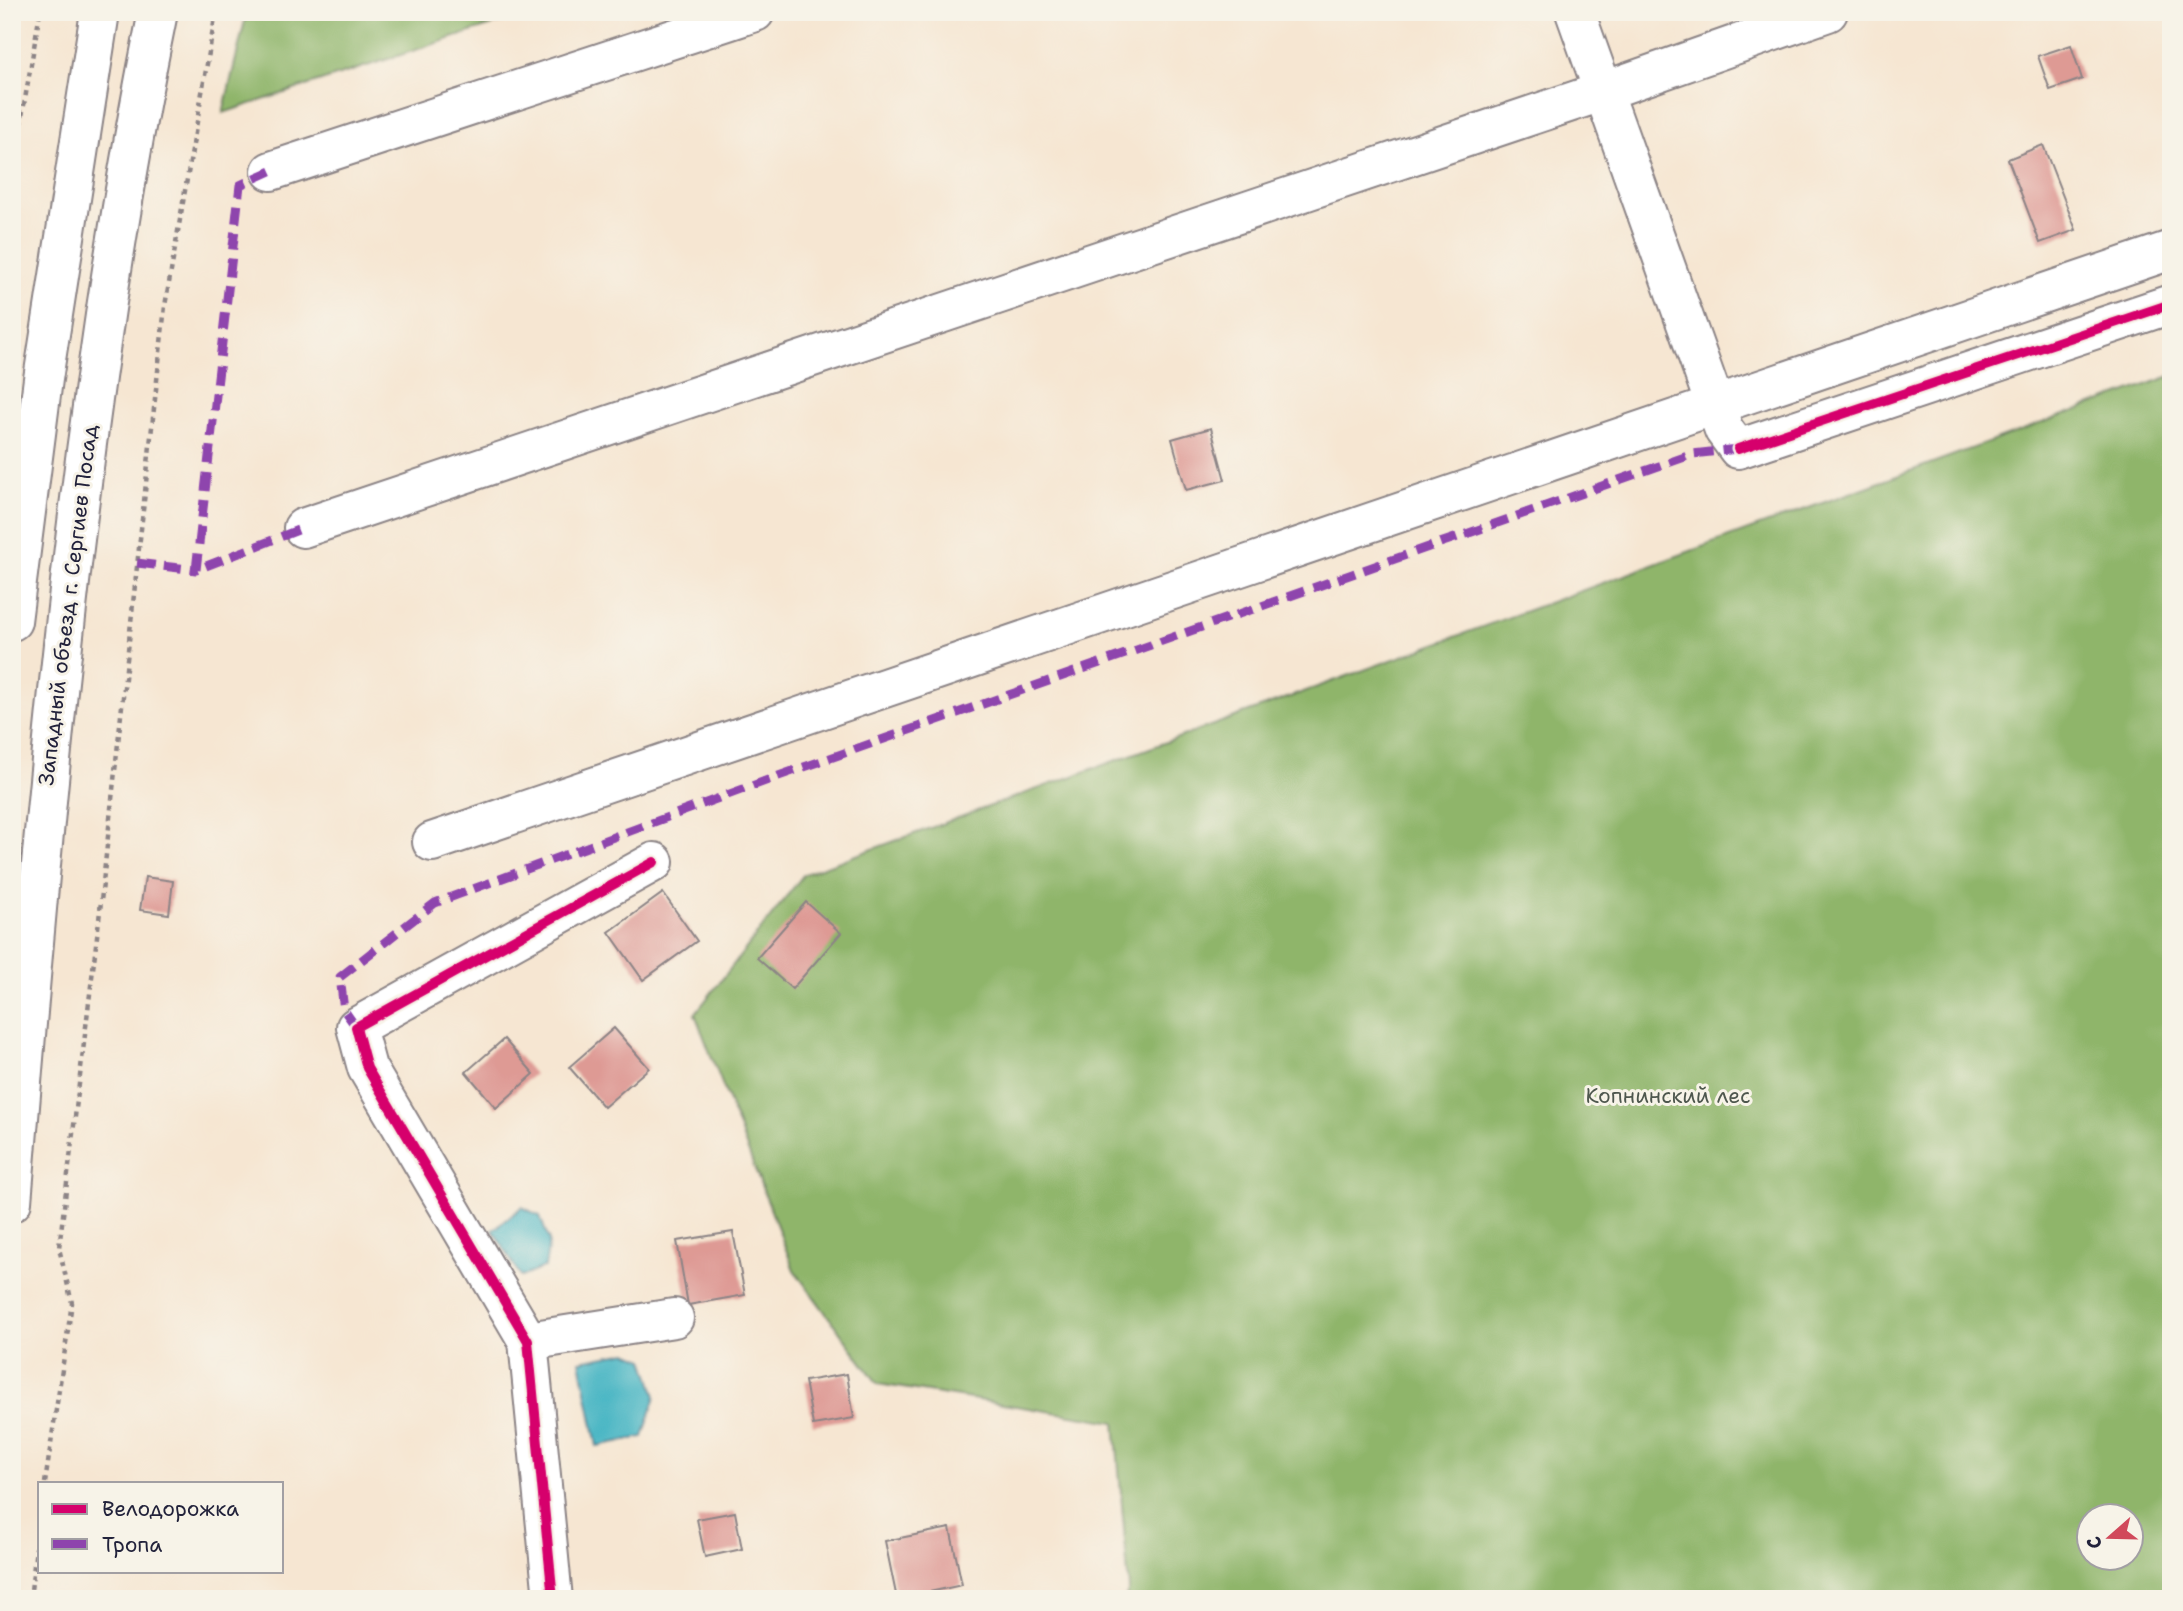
<svg xmlns="http://www.w3.org/2000/svg" width="2183" height="1611" font-family="'Shantell Sans',sans-serif">
  <style>
    .forest { fill: #8fb56a; stroke: #586c52; stroke-width: 2; fill-rule: evenodd }
    .water { fill: #49b6c4; stroke: #366c80; stroke-width: 2 }
    .building { fill: #de9a94 }
    .lines { fill: none; stroke-linecap: round; stroke-linejoin: round }
    .minor-casing { stroke: #8c8486; stroke-width: 42 }
    .major-casing { stroke: #8c8486; stroke-width: 42 }
    .path { stroke: #8c8486; stroke-width: 4.5; stroke-dasharray: 5 5; stroke-linecap: butt }
    .minor { stroke: #fff; stroke-width: 38 }
    .major { stroke: #fff; stroke-width: 38 }
    .quiet { stroke: #8e44ad; stroke-width: 9; stroke-dasharray: 18 9; stroke-linecap: butt }
    .cycleway-casing { stroke: #f7f3e8; stroke-width: 15 }
    .cycleway { stroke: #d6006c; stroke-width: 10 }
    .labels { text-anchor: middle; stroke-width: 6; stroke-linejoin: round; paint-order: stroke }
    .street-label { font-size: 21px; fill: #22223b; stroke: #f7f3e8 }
    .park-label { font-size: 21px; fill: #4e574e; stroke: #f7f3e8 }
  </style>
  <rect width="100%" height="100%" fill="#f7f3e8"/>
  <filter id="ink" filterUnits="userSpaceOnUse"><feTurbulence type="fractalNoise" baseFrequency=".0143" numOctaves="2"/><feDisplacementMap in="SourceGraphic" scale="14" xChannelSelector="R" yChannelSelector="G"/><feConvolveMatrix kernelMatrix="1 2 1 2 8 2 1 2 1" color-interpolation-filters="sRGB"/></filter>
  <filter id="wash" filterUnits="userSpaceOnUse"><feTurbulence type="fractalNoise" baseFrequency=".00686" numOctaves="4" result="noise"/><feDisplacementMap in="SourceGraphic" scale="28" xChannelSelector="R" yChannelSelector="G"/><feGaussianBlur stdDeviation="1.57" result="paint"/><feColorMatrix in="noise" values="0 0 0 0 0 0 0 0 0 0 0 0 0 0 0 0 0 1.4 0 .05"/><feComposite in="paint" operator="in"/></filter>
  <g filter="url(#wash)">
    <rect width="100%" height="100%" fill="#f6e6d2"/>
    <path class="forest" d="M 247,12 L 532,12 L 223,113 Z
      M 2171,376 L 2171,1599 L 1125,1599 L 1129,1589 L 1115,1422 L 878,1384 L 794,1270 L 695,1014 L 804,874 ZM 2088,1516 L 2130,1516 L 2130,1558 L 2088,1558 Z"/>
    <path class="water" d="M 522,1207 L 540,1216 L 549,1241 L 545,1267 L 521,1277 L 493,1230 Z
      M 627,1352 L 644,1359 L 656,1396 L 643,1437 L 597,1446 L 580,1361 Z"/>
    <g id="blocks">
      <path class="building" d="M 2071,45 L 2082,79 L 2050,90 L 2038,56 Z
        M 2043,145 L 2076,230 L 2040,243 L 2008,159 Z
        M 1211,428 L 1225,480 L 1186,490 L 1172,439 Z
        M 145,877 L 173,881 L 169,914 L 140,910 Z
        M 663,893 L 697,941 L 643,980 L 609,932 Z
        M 806,902 L 841,933 L 792,989 L 757,958 Z
        M 614,1028 L 649,1068 L 604,1107 L 569,1067 Z
        M 504,1039 L 534,1074 L 496,1108 L 466,1072 Z
        M 733,1232 L 745,1295 L 688,1305 L 677,1241 Z
        M 847,1374 L 854,1418 L 813,1425 L 805,1381 Z
        M 735,1512 L 742,1549 L 705,1557 L 697,1519 Z
        M 950,1528 L 962,1585 L 897,1599 L 885,1541 Z"/>
    </g>
  </g>
  <g filter="url(#ink)">
    <use href="#blocks" fill-opacity="0" stroke="#8c8486" stroke-width="2"/>
    <g class="lines">
      <defs>
        <path id="minor" d="M 1575,12 L 1724,430 L 1738,449 L 2171,304
          M 271,171 L 755,12
          M 303,528 L 1604,91 L 1828,12
          M 432,842 L 2171,250
          M 528,1341 L 674,1318
          M 553,1599 L 528,1341 L 367,1068 L 356,1027 L 654,862"/>
        <path id="major" d="M 12,621 L 43,379 L 100,12
          M 12,1202 C 45,804 78,404 158,12"/>
      </defs>
      <use href="#minor" class="minor-casing"/>
      <use href="#major" class="major-casing"/>
      <path class="path" d="M 12,175 L 40,12
        M 45,1483 L 72,1303 L 59,1248 L 99,920 L 165,306 L 216,12
        M 30,1599 L 40,1514"/>
      <use href="#minor" class="minor"/>
      <use href="#major" class="major"/>
      <path class="quiet" d="M 271,171 L 240,185 L 196,570 L 303,528
        M 137,563 L 196,570
        M 356,1027 L 344,1010 L 340,977 L 435,903 L 776,777 L 1693,454 L 1738,449"/>
      <defs>
        <path id="cycleway" d="M 1738,449 L 2171,304
          M 553,1599 L 528,1341 L 367,1068 L 356,1027 L 654,862"/>
      </defs>
      <use href="#cycleway" class="cycleway-casing"/>
      <use href="#cycleway" class="cycleway"/>
    </g>
  </g>
  <g class="labels">
    <g class="street-label">
      <text transform="translate(68 605) rotate(-83)" y="7">Западный объезд г. Сергиев Посад</text>
    </g>
    <g class="park-label">
      <text x="1668" y="1103">Копнинский лес</text>
    </g>
  </g>
  <rect width="2183" height="1611" fill="none" stroke="#f7f3e8" stroke-width="42"/>
  <rect x="38" y="1482" width="245" height="91" fill="#f7f3e8" stroke="#a29fa3" stroke-width="2"/>
  <rect x="52" y="1504" width="35" height="10" fill="#d6006c" stroke="#a29fa3" stroke-width="2"/>
  <text x="102" y="1516" font-size="21" fill="#22223b">Велодорожка</text>
  <rect x="52" y="1539" width="35" height="10" fill="#8e44ad" stroke="#a29fa3" stroke-width="2"/>
  <text x="102" y="1552" font-size="21" fill="#22223b">Тропа</text>
  <g transform="translate(2110 1537) rotate(250)"><circle r="33" fill="#f7f3e8" stroke="#a29fa3" stroke-width="2"/>
  <path d="M0-5L12 26L0 18L-12 26Z" fill="#d1495b"/>
  <text y="-10" font-size="19" font-weight="bold" text-anchor="middle" fill="#22223b">С</text>
  </g>
</svg>
